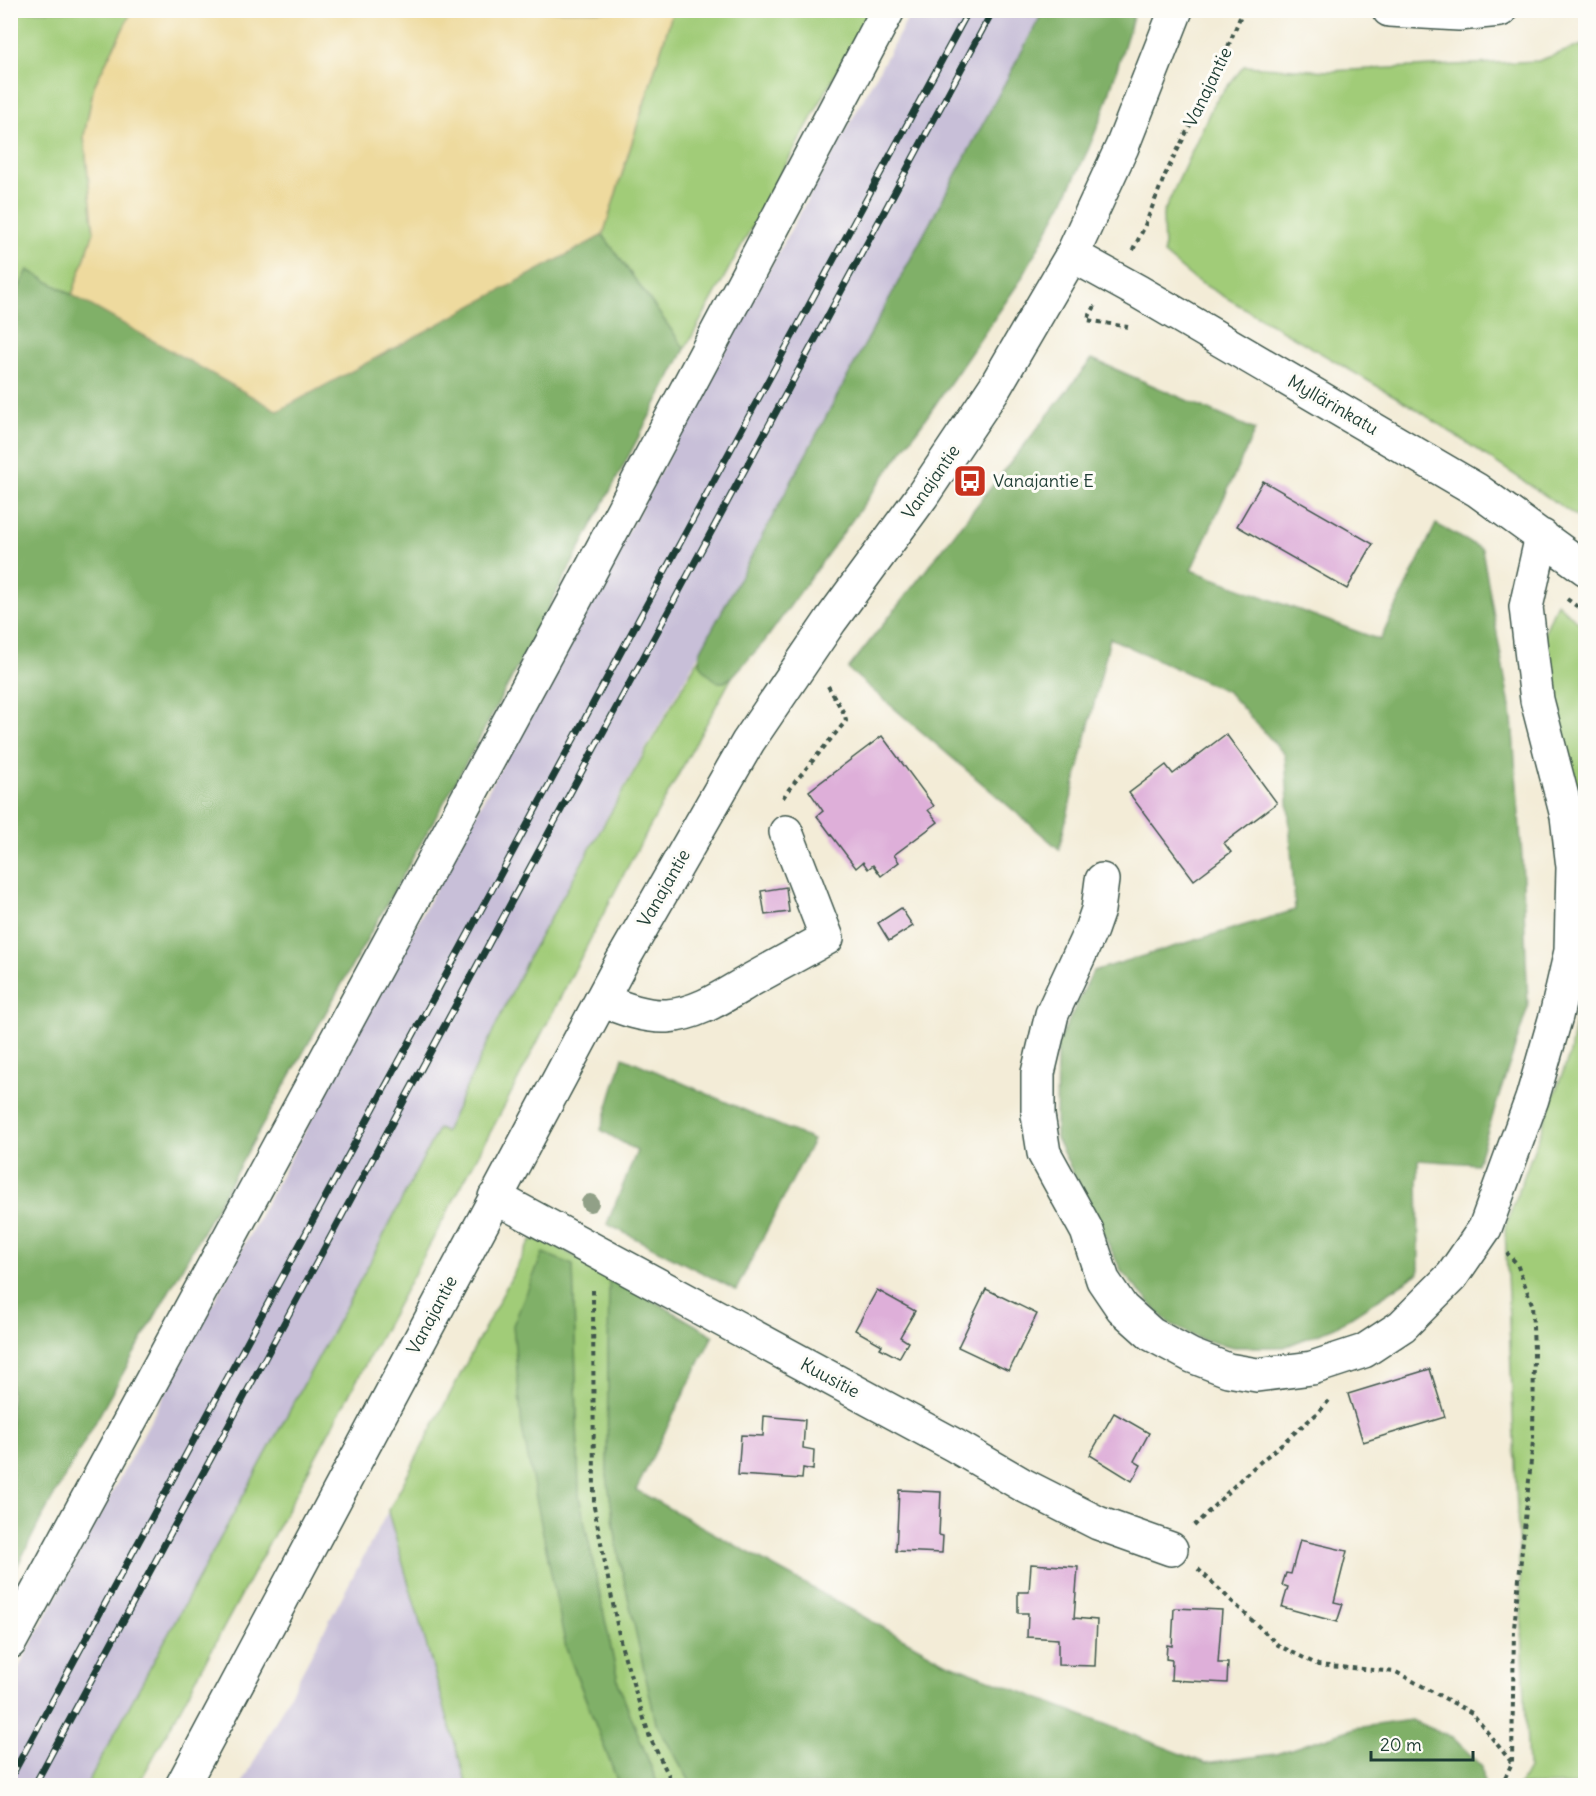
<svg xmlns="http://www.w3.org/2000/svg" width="1596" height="1796" font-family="Delius,sans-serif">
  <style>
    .industrial { fill: #c8bfd8 }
    .green { fill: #a1cc78; stroke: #608456; stroke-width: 1.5 }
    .forest { fill: #80b068; stroke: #50764e; stroke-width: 1.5 }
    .sand { fill: #eeda9e; stroke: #868c69; stroke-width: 1.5 }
    .building { fill: #deafd9 }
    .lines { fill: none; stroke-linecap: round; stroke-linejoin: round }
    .minor-casing { stroke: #3f574c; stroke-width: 36 }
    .highway-casing { stroke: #3f574c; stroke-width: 36 }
    .path { stroke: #3f574c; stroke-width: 4; stroke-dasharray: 4.5 4.5; stroke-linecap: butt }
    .minor { stroke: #fff; stroke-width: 33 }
    .highway { stroke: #fff; stroke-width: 33 }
    .rail-casing { stroke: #1f3d34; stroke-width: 7 }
    .rail { stroke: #fdfcf7; stroke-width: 4.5; stroke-dasharray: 14; stroke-linecap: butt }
    .tree { fill: #91a087 }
    .labels { text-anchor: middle; stroke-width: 6; stroke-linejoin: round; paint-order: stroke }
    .street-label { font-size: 18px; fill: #1f3d34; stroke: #fdfcf7 }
    .poi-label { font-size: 18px; fill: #1f3d34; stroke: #fdfcf7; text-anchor: start }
  </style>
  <rect width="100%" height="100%" fill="#fdfcf7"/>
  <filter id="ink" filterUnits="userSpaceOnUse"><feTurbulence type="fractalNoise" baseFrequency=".0167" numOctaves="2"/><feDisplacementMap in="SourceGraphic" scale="12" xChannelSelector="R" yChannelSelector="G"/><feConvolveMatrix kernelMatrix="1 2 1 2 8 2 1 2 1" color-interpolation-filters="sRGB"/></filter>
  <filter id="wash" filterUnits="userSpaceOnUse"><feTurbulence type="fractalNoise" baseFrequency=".008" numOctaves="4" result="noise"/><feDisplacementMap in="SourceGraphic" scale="24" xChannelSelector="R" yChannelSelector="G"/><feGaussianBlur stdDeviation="1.35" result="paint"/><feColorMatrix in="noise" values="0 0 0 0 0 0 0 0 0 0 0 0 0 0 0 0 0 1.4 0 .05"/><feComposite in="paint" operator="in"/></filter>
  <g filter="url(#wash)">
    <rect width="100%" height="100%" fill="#f3ecd7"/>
    <path class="industrial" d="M 912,11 L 1044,11 L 700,652 L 531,952 L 445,1132 L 438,1130 L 370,1262 L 86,1785 L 11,1786 L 11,1682 L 283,1172 L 779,251 Z
      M 452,1391 L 635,1490 L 945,1662 L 1206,1763 L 1226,1786 L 241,1786 Z"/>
    <path class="green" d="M 11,11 L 132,11 L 94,86 L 84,136 L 94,232 L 72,295 L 28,270 L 11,303 Z
      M 673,11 L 870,11 L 685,349 L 603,235 Z
      M 1585,44 L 1586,44 L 1585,522 L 1413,407 L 1194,279 L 1164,254 L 1163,214 L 1214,103 L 1244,66 L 1329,71 L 1538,61 Z
      M 1557,603 L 1585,628 L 1585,865 L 1537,650 Z
      M 699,658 L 700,663 L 724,682 L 732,677 L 626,870 L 505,1105 L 174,1720 L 138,1785 L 86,1786 L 370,1262 L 438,1129 L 445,1132 L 531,952 Z
      M 1585,961 L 1585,1785 L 1519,1785 L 1528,1769 L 1505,1227 L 1570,1053 Z
      M 531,1240 L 545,1240 L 609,1275 L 607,1475 L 618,1552 L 656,1722 L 692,1785 L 658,1785 L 619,1686 L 579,1496 L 573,1265 L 566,1648 L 619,1785 L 467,1785 L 388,1512 Z"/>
    <path class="forest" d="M 1044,10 L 1135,11 L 1103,113 L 1088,150 L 1065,198 L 1020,281 L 926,418 L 764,642 L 732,677 L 724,682 L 718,682 C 708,675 697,666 700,652 Z
      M 603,235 L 685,349 L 474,749 L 41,1519 L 11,1579 L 11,303 L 28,270 L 278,411 Z
      M 1092,359 L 1255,430 L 1191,570 L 1380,640 L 1436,524 L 1482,549 L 1512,718 L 1522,857 L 1528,1007 L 1477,1164 L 1418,1160 L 1419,1273 L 1335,1327 L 1284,1347 L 1234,1347 L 1199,1339 L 1167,1322 L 1122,1272 L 1056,1138 L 1057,1045 L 1093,971 L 1295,910 L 1285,755 L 1228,692 L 1110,638 L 1059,849 L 848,669 Z
      M 623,1057 L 813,1140 L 736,1290 L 607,1224 L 637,1151 L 601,1130 Z
      M 543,1253 L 573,1265 L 579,1496 L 619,1686 L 658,1785 L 619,1785 L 566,1648 L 522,1428 L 513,1325 Z
      M 609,1275 L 713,1335 L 636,1490 L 945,1662 L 1205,1763 L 1276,1754 L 1355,1728 L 1411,1720 L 1452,1737 L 1482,1766 L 1484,1782 L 1481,1786 L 692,1785 L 656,1723 L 618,1552 L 607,1475 Z"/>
    <path class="sand" d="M 132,11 L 133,10 L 673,11 L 603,235 L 278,411 L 72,295 L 94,232 L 84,136 L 94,86 Z"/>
    <g id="blocks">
      <path class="building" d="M 1263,481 L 1373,544 L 1347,589 L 1237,526 Z
        M 1226,734 L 1277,803 L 1224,843 L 1231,852 L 1194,880 L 1129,793 L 1166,765 L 1173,774 Z
        M 882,736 L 934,806 L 928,810 L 938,822 L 894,855 L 899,862 L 881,876 L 873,865 L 868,869 L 863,862 L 856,868 L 817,816 L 823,811 L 809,791 Z
        M 786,887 L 789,912 L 765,915 L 761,891 Z
        M 901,908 L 913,926 L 889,941 L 878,923 Z
        M 986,1289 L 1037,1314 L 1009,1371 L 958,1347 Z
        M 877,1290 L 915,1311 L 900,1337 L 908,1342 L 899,1358 L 880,1348 L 882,1345 L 855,1330 Z
        M 1430,1369 L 1445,1417 L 1363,1442 L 1348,1394 Z
        M 1114,1413 L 1149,1433 L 1134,1461 L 1141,1465 L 1132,1481 L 1090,1455 Z
        M 764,1416 L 805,1420 L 803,1448 L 814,1450 L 813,1470 L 803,1468 L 802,1479 L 738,1475 L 741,1435 L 763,1436 Z
        M 899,1490 L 941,1492 L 939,1535 L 943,1536 L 942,1553 L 896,1551 Z
        M 1300,1540 L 1347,1551 L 1334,1602 L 1343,1604 L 1337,1622 L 1282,1607 L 1288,1587 L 1282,1585 L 1286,1573 L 1291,1574 Z
        M 1031,1564 L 1078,1567 L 1074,1618 L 1097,1620 L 1095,1666 L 1058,1665 L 1058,1639 L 1027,1637 L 1028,1613 L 1018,1613 L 1018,1592 L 1029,1592 Z
        M 1174,1608 L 1222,1610 L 1218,1663 L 1228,1663 L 1227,1683 L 1171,1680 L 1172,1660 L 1166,1659 L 1167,1645 L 1172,1646 Z"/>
    </g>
  </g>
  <g filter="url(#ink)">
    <use href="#blocks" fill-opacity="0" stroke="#3f574c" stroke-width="1.5"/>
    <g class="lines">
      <defs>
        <path id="minor" d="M 1072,255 L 1139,292 L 1477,490 L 1586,569
          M 1102,880 L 1098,910 L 1091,930 L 1052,1014 L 1038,1073 L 1038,1115 L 1044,1153 L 1087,1231 L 1103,1280 L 1122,1308 L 1151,1334 L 1192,1356 L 1228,1370 L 1257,1375 L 1312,1368 L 1364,1351 L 1402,1326 L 1452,1276 L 1485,1228 L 1532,1099 L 1556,1016 L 1571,951 L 1573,867 L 1567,816 L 1537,700 L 1526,607 L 1542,536
          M 601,1000 C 622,1008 644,1017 667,1016 C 698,1014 725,995 751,980 C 776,966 802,952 827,938 L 786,832
          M 495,1197 L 954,1445 L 1023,1485 L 1098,1523 L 1171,1549
          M 10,1642 L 574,602 L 888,10
          M 182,1786 L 620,965 L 748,742 L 831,620 L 922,496 L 995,387 L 1072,255 L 1122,147 L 1176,10"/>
        <path id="highway" d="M 1389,10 L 1459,14 L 1500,10"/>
      </defs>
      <use href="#minor" class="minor-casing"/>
      <use href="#highway" class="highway-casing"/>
      <path class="path" d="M 1133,250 L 1143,230 L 1165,175 L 1221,64 L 1243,10
        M 1095,306 L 1087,320 L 1128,327
        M 1567,599 L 1586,613
        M 783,798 L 789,789 L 846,721 L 845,715 L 828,686
        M 593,1290 L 594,1507 L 621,1645 L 650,1738 L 674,1786
        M 1194,1526 L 1245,1475 L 1320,1411 L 1331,1398
        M 1198,1569 L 1278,1645 L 1318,1665 L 1396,1672 L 1472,1713 L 1512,1763
        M 1501,1786 L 1512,1763 L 1514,1628 L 1533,1441 L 1534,1350 L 1532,1304 L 1517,1264 L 1507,1253"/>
      <use href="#minor" class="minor"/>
      <use href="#highway" class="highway"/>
      <defs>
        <path id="rail" d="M 10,1779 L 969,10
          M 34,1786 L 993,10"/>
      </defs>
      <use href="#rail" class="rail-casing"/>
      <use href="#rail" class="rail"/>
    </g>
    <circle class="tree" cx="590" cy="1203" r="9"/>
  </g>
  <defs>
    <symbol id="bus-square" viewBox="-11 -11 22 22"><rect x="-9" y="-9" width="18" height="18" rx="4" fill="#c8321e" stroke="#fdfcf7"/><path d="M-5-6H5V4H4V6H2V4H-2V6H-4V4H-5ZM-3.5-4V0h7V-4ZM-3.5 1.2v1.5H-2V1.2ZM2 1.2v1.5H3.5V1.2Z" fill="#fff"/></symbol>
  </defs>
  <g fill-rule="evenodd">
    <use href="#bus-square" x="951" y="462" width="38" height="38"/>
  </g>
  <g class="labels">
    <g class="street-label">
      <text transform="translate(1208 87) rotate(-64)" y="6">Vanajantie</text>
      <text transform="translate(1333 405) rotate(30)" y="6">Myllärinkatu</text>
      <text transform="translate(931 482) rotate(-55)" y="6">Vanajantie</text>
      <text transform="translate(664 888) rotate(-60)" y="6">Vanajantie</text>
      <text transform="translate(432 1315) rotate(-62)" y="6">Vanajantie</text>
      <text transform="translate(830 1378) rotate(28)" y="6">Kuusitie</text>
    </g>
    <g class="poi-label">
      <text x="993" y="487">Vanajantie E</text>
    </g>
  </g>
  <rect width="1596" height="1796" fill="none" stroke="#fdfcf7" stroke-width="36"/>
  <path d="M1371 1751v9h102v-9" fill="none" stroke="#1f3d34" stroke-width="3"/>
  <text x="1380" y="1751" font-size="18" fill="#1f3d34" stroke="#fdfcf7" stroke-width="4.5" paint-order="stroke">20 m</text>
</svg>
